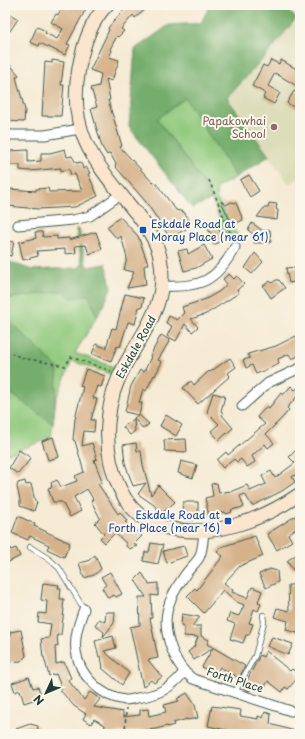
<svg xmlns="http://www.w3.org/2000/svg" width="305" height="739" font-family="'Playpen Sans',sans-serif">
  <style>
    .built { fill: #deddbb }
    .green { fill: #90c97d; stroke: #588358 }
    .forest { fill: #74ad6c; stroke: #4a7550 }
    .building { fill: #d6b28b }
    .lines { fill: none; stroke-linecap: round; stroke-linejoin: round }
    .lane-casing { stroke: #3f574c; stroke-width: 6 }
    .street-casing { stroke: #3f574c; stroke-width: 11 }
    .secondary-casing { stroke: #3f574c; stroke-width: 15 }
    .path { stroke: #3f574c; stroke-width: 1.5; stroke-dasharray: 3 3; stroke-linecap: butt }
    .lane { stroke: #fff; stroke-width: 4.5 }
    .street { stroke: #fff; stroke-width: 9 }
    .secondary { stroke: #fbe5cf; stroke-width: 13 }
    .education-dot { fill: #8d6e63; stroke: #fbf7ec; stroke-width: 1.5 }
    .transit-dot { fill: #1a4fb4; stroke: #fbf7ec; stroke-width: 1.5 }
    .labels { text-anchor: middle; stroke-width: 4; stroke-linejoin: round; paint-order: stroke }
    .education-label { font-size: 11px; fill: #785e54; stroke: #fbf7ec; text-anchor: end }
    .transit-label { font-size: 11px; fill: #164399; stroke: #fbf7ec; text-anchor: start }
    .street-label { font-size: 11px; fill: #1f3d34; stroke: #fbf7ec }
  </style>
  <rect width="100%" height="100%" fill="#fbf7ec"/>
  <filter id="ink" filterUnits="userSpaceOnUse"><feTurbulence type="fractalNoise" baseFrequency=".025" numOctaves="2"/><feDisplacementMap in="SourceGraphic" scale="8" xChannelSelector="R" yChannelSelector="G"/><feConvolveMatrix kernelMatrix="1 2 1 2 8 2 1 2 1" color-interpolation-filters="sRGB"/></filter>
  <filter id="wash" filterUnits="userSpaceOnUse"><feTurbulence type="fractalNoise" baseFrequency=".012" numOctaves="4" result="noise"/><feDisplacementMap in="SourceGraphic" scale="16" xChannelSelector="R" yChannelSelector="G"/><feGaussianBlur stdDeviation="0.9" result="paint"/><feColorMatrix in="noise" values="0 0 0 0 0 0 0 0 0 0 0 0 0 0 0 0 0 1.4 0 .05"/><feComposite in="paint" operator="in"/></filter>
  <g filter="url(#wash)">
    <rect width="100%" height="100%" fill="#f5ead3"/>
    <path class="built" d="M 296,18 L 300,19 L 300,178 L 289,184 L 227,98 L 271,50 Z"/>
    <path class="green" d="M 185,98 L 236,177 L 217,188 L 216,197 L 237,235 L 226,236 L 208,189 L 157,119 Z
      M 76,229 L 79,229 L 86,265 L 88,267 L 106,264 L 111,287 L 104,305 L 75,353 L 117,368 L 113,375 L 72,361 L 56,399 L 51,438 L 5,455 L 5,284 L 32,270 L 79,268 L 82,264 Z"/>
    <path class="forest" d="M 210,5 L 282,5 L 296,18 L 271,50 L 227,98 L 269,156 L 236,177 L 185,98 L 157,119 L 208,189 L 212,199 L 192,208 L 129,127 L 135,49 L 169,25 L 201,23 Z
      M 76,229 L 79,229 L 86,265 L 88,267 L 106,264 L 111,287 L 104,305 L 97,317 L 89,295 L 72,298 L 63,291 L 5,299 L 5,260 L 32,270 L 79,268 L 82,264 Z
      M 5,317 L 58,368 L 53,424 L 5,389 Z"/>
    <g id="blocks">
      <path class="building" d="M 63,5 L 82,5 L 87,7 L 67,44 L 70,45 L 65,55 L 40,43 L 39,46 L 30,42 L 37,27 L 46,31 L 45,33 L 57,39 L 63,29 L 51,22 L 56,14 L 58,15 Z
        M 128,5 L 151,5 L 135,18 L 133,15 L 121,29 L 124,31 L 118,37 L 117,36 L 110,49 L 112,50 L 109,57 L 119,60 L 112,81 L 106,79 L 110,100 L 108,100 L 122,146 L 120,147 L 153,183 L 155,182 L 176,210 L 184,212 L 189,220 L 183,224 L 186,229 L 170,238 L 146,202 L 115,166 L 116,164 L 110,153 L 107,155 L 102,147 L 91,109 L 97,107 L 91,88 L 99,86 L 101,74 L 90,70 L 109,30 L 108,28 Z
        M 10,14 L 18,19 L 10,31 L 5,28 L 5,23 Z
        M 5,59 L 19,75 L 16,77 L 25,110 L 24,122 L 5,121 L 5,86 L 10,85 L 5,79 Z
        M 52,60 L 64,62 L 61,85 L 64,85 L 61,116 L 42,116 L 45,62 L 52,63 Z
        M 271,60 L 279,64 L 281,60 L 300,71 L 300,81 L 297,86 L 275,73 L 268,86 L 280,93 L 274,104 L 263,98 L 265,93 L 252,86 L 263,65 L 267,67 Z
        M 294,91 L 300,94 L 300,111 L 287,103 Z
        M 65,149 L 67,157 L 72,156 L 76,163 L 81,162 L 83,169 L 86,167 L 90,173 L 88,174 L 98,196 L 75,207 L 38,209 L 8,206 L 9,189 L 36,191 L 36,189 L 48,188 L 49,192 L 82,191 L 75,174 L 71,175 L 69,169 L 61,171 L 61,168 L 30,171 L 20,170 L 20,165 L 5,165 L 5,154 L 10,154 L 10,151 L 28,150 L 28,162 L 41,161 L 41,153 L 50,153 Z
        M 249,175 L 259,191 L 250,197 L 240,180 Z
        M 221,201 L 226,205 L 231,202 L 236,203 L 243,220 L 232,225 Z
        M 269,203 L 277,204 L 276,209 L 278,210 L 277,220 L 257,217 L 264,208 L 268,208 Z
        M 120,217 L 138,236 L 148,264 L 144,266 L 146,285 L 127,288 L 134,272 L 124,270 L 127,258 L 121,236 L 117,239 L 107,227 Z
        M 252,223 L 263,231 L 270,230 L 271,242 L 254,243 L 254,235 L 248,230 Z
        M 216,225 L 223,237 L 220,240 L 221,241 L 214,245 L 211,239 L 213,238 L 208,229 Z
        M 35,232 L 42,232 L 43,237 L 57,236 L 57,239 L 69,238 L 69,240 L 96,232 L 102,249 L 89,254 L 86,245 L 75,246 L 76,253 L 65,254 L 65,249 L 37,251 L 38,256 L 23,260 L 19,242 L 36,238 Z
        M 5,240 L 14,242 L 11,256 L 5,255 Z
        M 204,245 L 212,259 L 196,268 L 184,271 L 178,251 L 187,249 L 188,254 Z
        M 255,253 L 263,262 L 252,274 L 245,268 Z
        M 296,267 L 297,269 L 300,268 L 300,281 L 289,283 L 286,268 Z
        M 229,274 L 234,279 L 237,276 L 244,284 L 237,290 L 239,293 L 206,314 L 191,319 L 198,327 L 192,332 L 185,324 L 176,341 L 167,336 L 172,326 L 166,323 L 169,316 L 177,320 L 184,313 L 182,307 L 206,299 L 220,291 L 227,284 L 223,279 Z
        M 276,280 L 279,280 L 285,288 L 271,298 L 263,286 L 270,281 L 272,283 Z
        M 125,294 L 144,298 L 142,307 L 139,307 L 135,324 L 128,322 L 120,347 L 117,346 L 111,361 L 92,354 L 96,344 L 106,348 L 112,328 L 116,329 Z
        M 161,335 L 170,340 L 158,360 L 162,362 L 155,376 L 154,375 L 146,391 L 143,389 L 139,403 L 142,403 L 139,415 L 149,424 L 143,429 L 134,418 L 138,415 L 125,412 L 131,386 L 140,370 L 144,372 L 151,357 L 150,356 Z
        M 296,336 L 300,344 L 300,355 L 292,359 L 289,354 L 278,359 L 279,364 L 256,374 L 252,365 L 246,368 L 243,360 L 250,358 L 248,354 L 276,346 Z
        M 230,358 L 236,367 L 228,373 L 230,376 L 198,404 L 183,388 L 191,381 L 194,385 L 209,371 L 210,372 Z
        M 86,369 L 105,376 L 101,387 L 97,386 L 93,398 L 97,399 L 91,420 L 95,420 L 94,432 L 84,431 L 82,446 L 92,443 L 97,459 L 94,460 L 101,478 L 101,483 L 98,484 L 118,514 L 120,512 L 127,521 L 125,522 L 142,536 L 134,544 L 137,546 L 129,549 L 126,546 L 126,543 L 115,533 L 105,543 L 100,538 L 104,534 L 95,523 L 100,518 L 91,501 L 93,499 L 87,489 L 74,497 L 81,511 L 70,517 L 62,502 L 53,502 L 48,488 L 52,487 L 51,483 L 57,480 L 61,487 L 77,481 L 75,476 L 84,472 L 75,441 L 73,440 L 75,419 L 83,387 L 80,386 Z
        M 291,386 L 295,390 L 300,386 L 300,393 L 287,408 L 289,410 L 283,417 L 266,434 L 274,443 L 268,448 L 265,444 L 252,456 L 255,462 L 247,467 L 241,459 L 237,462 L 234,459 L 223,468 L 217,460 L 226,452 L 228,455 L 265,424 L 257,417 L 267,406 L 269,408 L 281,393 L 283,395 Z
        M 213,393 L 225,396 L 221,411 L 223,413 L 222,415 L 233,428 L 219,440 L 211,431 L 219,424 L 207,412 Z
        M 166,415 L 182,425 L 176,436 L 160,426 Z
        M 134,419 L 135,431 L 130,435 L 123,427 Z
        M 53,437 L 59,457 L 48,460 L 42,441 Z
        M 186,439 L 187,452 L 165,451 L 164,440 Z
        M 136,443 L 137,451 L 141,451 L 143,465 L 151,495 L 158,485 L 175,502 L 161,514 L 154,505 L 138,494 L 146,483 L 133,486 L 125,463 L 123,445 Z
        M 19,450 L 31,458 L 18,474 L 9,468 Z
        M 296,450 L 300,454 L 300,472 L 292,477 L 295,482 L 282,491 L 252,506 L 245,494 L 240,496 L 244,507 L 231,510 L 232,512 L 226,514 L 225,512 L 209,516 L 205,498 L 213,496 L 211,484 L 217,483 L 219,493 L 230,491 L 230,492 L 247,485 L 250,491 L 266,484 L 262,476 L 271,471 L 275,478 L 295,463 L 289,457 Z
        M 181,461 L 197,465 L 193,478 L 178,473 Z
        M 25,481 L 26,485 L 31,484 L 35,501 L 37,502 L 34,511 L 20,506 L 20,500 L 17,487 L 18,483 Z
        M 183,502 L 198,502 L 198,519 L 188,519 L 188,516 L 184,516 Z
        M 300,513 L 300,526 L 288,534 L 292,541 L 277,550 L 267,534 Z
        M 18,516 L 35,524 L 34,526 L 70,543 L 64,557 L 47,549 L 49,545 L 30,536 L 28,540 L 12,533 Z
        M 255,536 L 263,556 L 240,566 L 224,583 L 233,590 L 232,592 L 247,598 L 252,587 L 262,591 L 258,602 L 261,604 L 258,611 L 254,609 L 249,623 L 253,624 L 249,635 L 246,635 L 243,643 L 230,639 L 235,624 L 227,621 L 230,613 L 239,616 L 244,605 L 237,602 L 223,590 L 204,613 L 187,596 L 195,588 L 197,590 L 223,556 L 217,552 L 221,547 Z
        M 5,540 L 11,550 L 16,548 L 20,556 L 5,564 Z
        M 151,543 L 163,545 L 158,564 L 143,561 L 145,552 L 149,552 Z
        M 184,546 L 187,556 L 167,563 L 163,551 Z
        M 297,554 L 300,559 L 300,565 L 293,570 L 287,561 Z
        M 95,555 L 101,569 L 94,575 L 84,578 L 79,563 L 88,561 Z
        M 270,569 L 277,571 L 278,582 L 266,588 L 259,574 Z
        M 110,572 L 122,594 L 116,597 L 114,595 L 108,598 L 102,588 L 106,585 L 101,577 Z
        M 142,573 L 149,584 L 158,583 L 158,596 L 151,595 L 152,618 L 150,618 L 158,658 L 148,660 L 162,677 L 154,683 L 151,680 L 143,687 L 130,627 L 140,625 L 139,597 L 146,597 L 135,580 Z
        M 43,583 L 59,585 L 58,588 L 61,588 L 60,599 L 64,599 L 63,609 L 64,609 L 61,635 L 57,635 L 58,646 L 55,647 L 56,664 L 64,662 L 71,678 L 68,680 L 84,700 L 90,692 L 100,699 L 94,707 L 123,712 L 123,717 L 140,715 L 140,710 L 148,709 L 149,716 L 166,712 L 164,705 L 179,701 L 177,699 L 187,693 L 195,705 L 198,718 L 187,720 L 187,719 L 173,723 L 174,725 L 167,727 L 167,726 L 156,729 L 108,734 L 104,734 L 105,725 L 94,719 L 91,724 L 83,719 L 86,714 L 74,706 L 60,690 L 62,689 L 56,674 L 49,676 L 44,657 L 43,657 L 41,639 L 49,638 L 51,624 L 38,622 L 39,613 L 46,614 L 47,601 L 41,600 Z
        M 288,585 L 298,585 L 300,632 L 298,633 L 286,630 L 288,621 L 274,617 L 277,608 L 289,611 Z
        M 106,612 L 115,612 L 114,623 L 103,637 L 104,632 L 95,625 L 99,619 L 105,622 Z
        M 182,614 L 200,617 L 192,626 L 201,626 L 201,636 L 209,640 L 207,644 L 245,666 L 239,678 L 220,667 L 215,675 L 202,667 L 213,648 L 194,660 L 188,652 L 194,647 L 198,637 L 184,636 L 184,626 L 181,625 Z
        M 21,630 L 26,656 L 21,661 L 6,662 L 6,637 L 10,637 L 10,632 Z
        M 113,636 L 116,648 L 104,651 L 129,673 L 122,685 L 102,668 L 103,667 L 101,657 L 99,657 L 95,641 Z
        M 272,637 L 293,644 L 288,655 L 267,646 Z
        M 266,651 L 290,671 L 292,669 L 300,675 L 288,689 L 285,687 L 282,692 L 268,681 L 264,688 L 256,684 L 249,691 L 243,688 L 260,655 L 263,657 Z
        M 29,677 L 33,688 L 38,687 L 42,697 L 24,703 L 20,690 L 15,692 L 12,683 Z
        M 212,706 L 241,710 L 240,716 L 258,719 L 258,716 L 263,718 L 265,712 L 271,714 L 270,724 L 298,732 L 298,734 L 243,734 L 208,726 Z
        M 30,724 L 38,726 L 37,734 L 18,734 L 16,729 Z"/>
    </g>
  </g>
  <g filter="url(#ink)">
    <use href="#blocks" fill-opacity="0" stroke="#3f574c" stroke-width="1"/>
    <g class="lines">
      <defs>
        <path id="lane" d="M 30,547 L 49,559 L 59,568 L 84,609
          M 234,694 L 255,656 L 264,622 L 263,615"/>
        <path id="street" d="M 5,135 L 45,135 L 80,129
          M 18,225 L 73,220 L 90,216 L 121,194
          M 162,286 C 200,288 216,282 235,247
          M 242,406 L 268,383 L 300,368
          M 204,531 C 203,540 203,550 199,558 C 195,564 189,569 185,575 C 167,600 160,620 172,650 C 177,662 182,671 193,679 L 291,711
          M 84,609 C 79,623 74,636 76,651 C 79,675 101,697 125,700 C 129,700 133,699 137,698 C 157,695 171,689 184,672"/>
        <path id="secondary" d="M 107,5 C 90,22 83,45 79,68 C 67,131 94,161 131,207 C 144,222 156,238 160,257 C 169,301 146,328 126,363 C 105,400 101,448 119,487 C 128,507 143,522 164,527 C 211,540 262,520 300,494"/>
      </defs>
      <use href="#lane" class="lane-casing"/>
      <use href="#street" class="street-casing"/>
      <use href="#secondary" class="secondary-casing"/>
      <path class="path" d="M 209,180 L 233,240
        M 5,351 L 23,358 L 65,366 L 71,357 L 111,371
        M 125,734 L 126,708"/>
      <use href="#lane" class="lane"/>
      <use href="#street" class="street"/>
      <use href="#secondary" class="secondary"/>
    </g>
  </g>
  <circle class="education-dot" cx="274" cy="127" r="4"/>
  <g class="transit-dot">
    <rect x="139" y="226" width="8" height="8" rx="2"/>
    <rect x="224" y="517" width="8" height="8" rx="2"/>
  </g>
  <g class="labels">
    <g class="education-label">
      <text x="266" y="125">Papakowhai<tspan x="266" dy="13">School</tspan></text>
    </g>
    <g class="transit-label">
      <text x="151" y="228">Eskdale Road at<tspan x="151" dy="13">Moray Place (near 61)</tspan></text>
      <text x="220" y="519" text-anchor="end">Eskdale Road at<tspan x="220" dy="13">Forth Place (near 16)</tspan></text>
    </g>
    <g class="street-label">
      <text transform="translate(136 347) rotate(-61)" y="4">Eskdale Road</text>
      <text transform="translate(235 680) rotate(18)" y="4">Forth Place</text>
    </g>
  </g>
  <rect width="305" height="739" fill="none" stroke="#fbf7ec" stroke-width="20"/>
  <g transform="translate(46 693) rotate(226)" stroke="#fbf7ec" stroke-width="3" paint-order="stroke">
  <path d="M0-3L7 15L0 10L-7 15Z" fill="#1f3d34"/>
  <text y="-6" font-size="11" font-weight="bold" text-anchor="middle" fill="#1f3d34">N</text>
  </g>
</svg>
